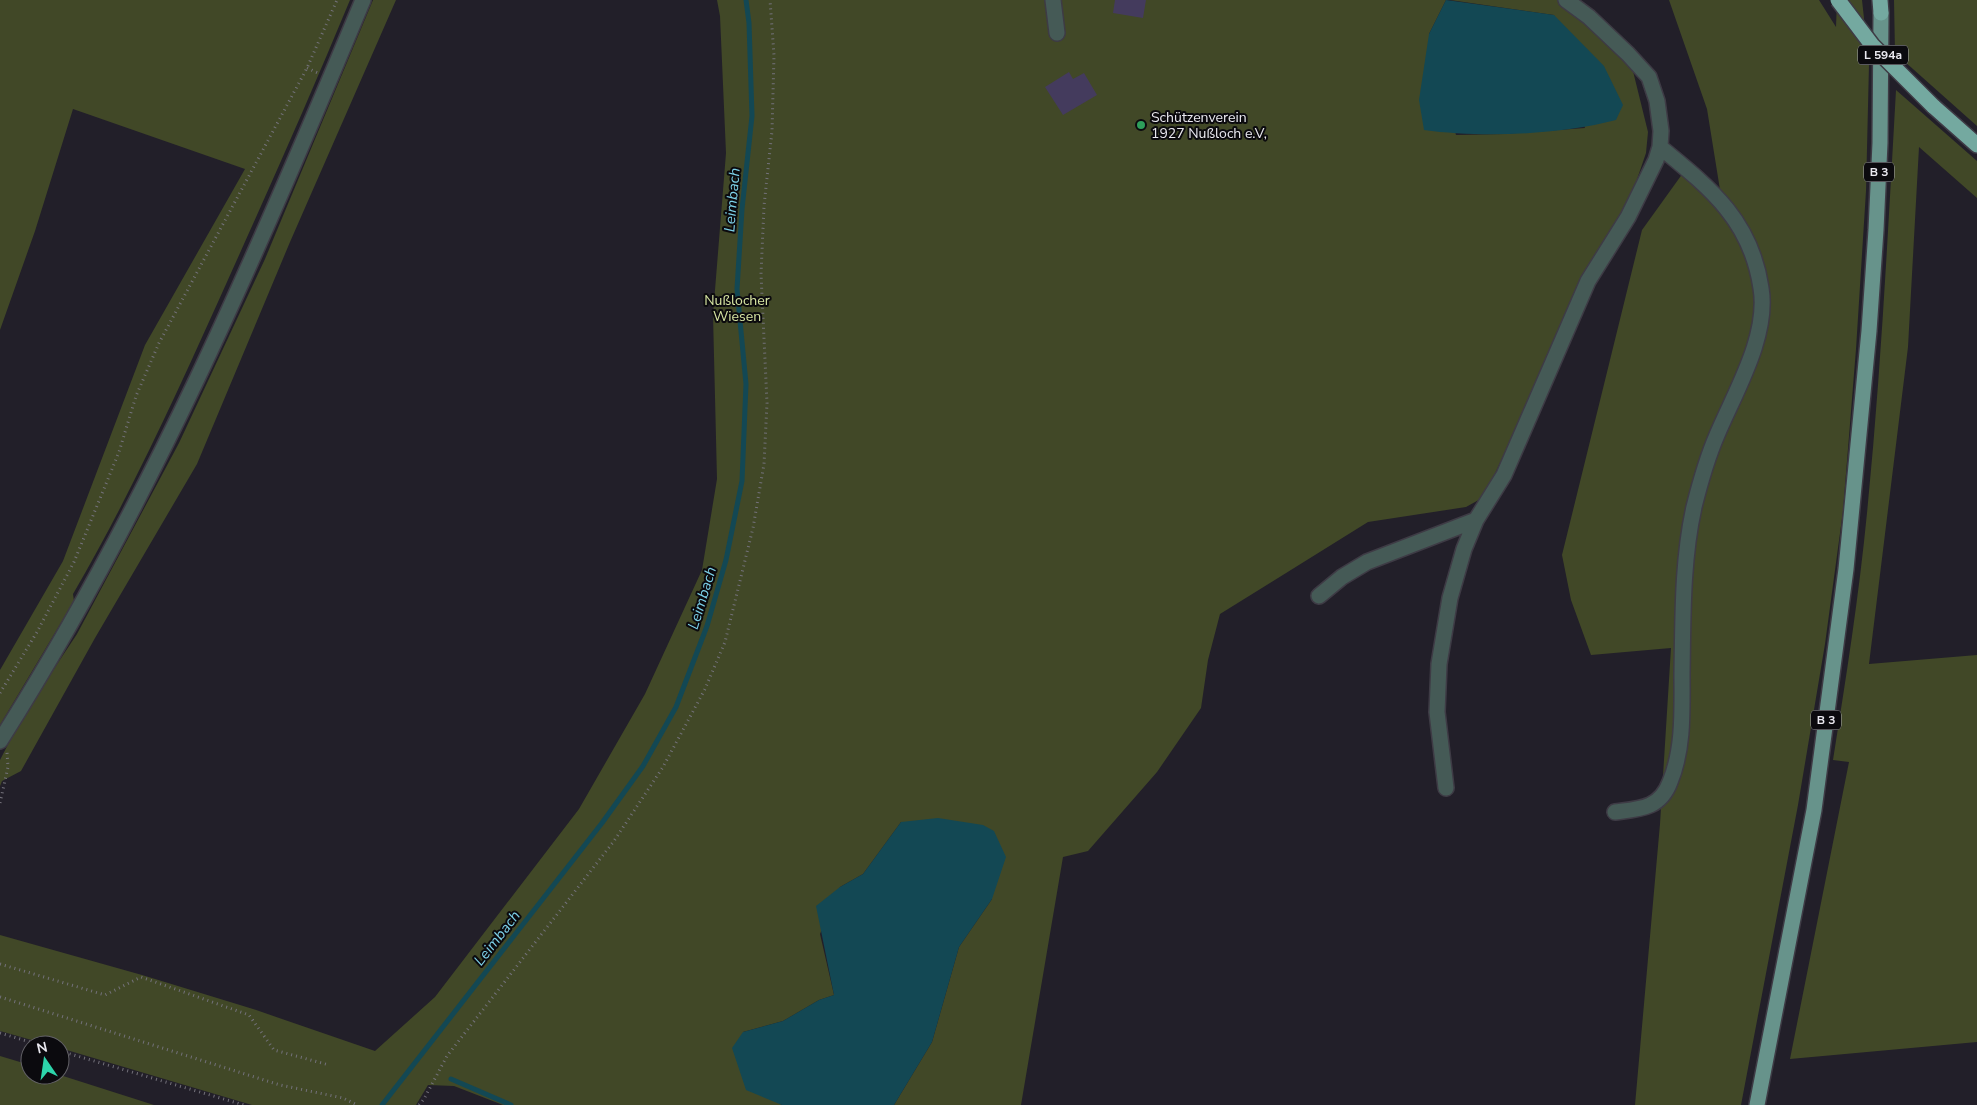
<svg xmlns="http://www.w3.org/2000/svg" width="1977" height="1105" font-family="'Nunito Sans',sans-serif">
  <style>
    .green { fill: #414827 }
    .water { fill: #134854 }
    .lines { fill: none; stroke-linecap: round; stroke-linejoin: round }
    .stream { stroke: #134854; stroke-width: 5 }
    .building { fill: #443b5d }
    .minor-casing { stroke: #3e3b45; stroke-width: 18 }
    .major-casing { stroke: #3e3b45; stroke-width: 18 }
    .highway-casing { stroke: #3e3b45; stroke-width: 18 }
    .path { stroke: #74727b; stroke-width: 3; stroke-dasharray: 1 4; stroke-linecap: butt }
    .minor { stroke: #455a56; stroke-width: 15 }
    .major { stroke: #67938b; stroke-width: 15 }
    .highway { stroke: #74a9a0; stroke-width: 15 }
    .highway-bridge-casing { stroke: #3e3b45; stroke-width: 18; stroke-linecap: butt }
    .highway-bridge { stroke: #74a9a0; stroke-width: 15 }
    .leisure-dot { fill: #2e9e5b; stroke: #0b0a0e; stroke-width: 2 }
    .labels { text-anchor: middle; stroke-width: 4; stroke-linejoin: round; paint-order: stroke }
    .shield { fill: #0b0a0e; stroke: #a7a6ac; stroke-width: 1 }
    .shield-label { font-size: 12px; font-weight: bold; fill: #eae9f0 }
    .poi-label { font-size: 14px; fill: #eae9f0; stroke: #0b0a0e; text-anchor: start }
    .park-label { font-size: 14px; fill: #d6e4a2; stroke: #0b0a0e }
    .water-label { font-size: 15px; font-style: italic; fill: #7dd1e8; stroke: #0b0a0e }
  </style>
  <rect width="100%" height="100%" fill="#221f29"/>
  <path class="green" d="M 0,0 L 350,0 C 312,92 272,182 231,273 C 182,382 133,491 73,594 L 74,601 L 0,725 L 0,670 L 63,561 L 145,345 L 245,169 L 73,109 L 35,231 L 0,330 Z
    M 373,0 L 396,0 L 290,242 L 197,464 L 95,638 L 21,771 L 2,781 L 0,786 L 0,760 L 22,717 L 77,634 L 179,443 L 265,259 Z
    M 717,0 L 1446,0 L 1429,34 L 1456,135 L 1504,134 L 1585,128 L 1554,15 L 1450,0 L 1560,0 L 1631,63 L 1648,132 L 1646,153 L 1632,194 L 1574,304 L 1484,497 L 1466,507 L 1368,522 L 1220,614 L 1208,660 L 1201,708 L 1157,772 L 1088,851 L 1063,857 L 1021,1105 L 894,1105 L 932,1042 L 959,947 L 992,899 L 901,822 L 863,874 L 840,887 L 820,934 L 834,995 L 819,1000 L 783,1021 L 743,1032 L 779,1103 L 782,1105 L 503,1105 L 454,1086 L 428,1085 L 416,1105 L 252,1105 L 60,1048 L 60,1045 L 49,1045 L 0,1031 L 0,935 L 142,975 L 253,1009 L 375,1051 L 435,997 L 579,809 L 645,694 L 702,570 L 717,479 L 713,315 L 726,153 L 720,16 Z
    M 1669,0 L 1819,0 L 1836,27 L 1837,0 L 1862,0 L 1869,64 L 1866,191 L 1856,349 L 1843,511 L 1825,644 L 1798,805 L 1741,1105 L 1635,1105 L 1660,824 L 1671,648 L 1591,655 L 1571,600 L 1562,555 L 1642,230 L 1688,166 L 1721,196 L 1707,109 Z
    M 1894,0 L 1977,0 L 1977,126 L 1895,53 Z
    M 1896,90 L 1977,161 L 1977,198 L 1919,147 L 1908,347 L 1869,664 L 1977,655 L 1977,1042 L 1790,1059 L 1849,762 L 1833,760 C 1846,678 1859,596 1867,513 C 1881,372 1888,231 1896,90 Z
    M 0,1056 L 30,1065 L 30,1075 L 60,1075 L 154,1105 L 0,1105 Z"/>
  <path class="water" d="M 1446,0 L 1554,15 L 1604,66 L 1623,105 L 1616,120 C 1558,135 1482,138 1424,130 L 1419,100 L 1429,34 Z
    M 938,818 L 983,825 L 994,831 L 1006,857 L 992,899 L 959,947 L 932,1042 L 894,1105 L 782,1105 L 746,1090 L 732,1048 L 743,1032 L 783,1021 L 819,1000 L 834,995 L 816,906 L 840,887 L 863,874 L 901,822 Z"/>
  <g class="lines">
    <path class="stream" d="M 451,1079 L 511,1105
      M 382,1105 L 602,823 L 643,766 L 676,707 L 707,626 L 726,560 L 742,481 L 746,384 L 737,289 L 742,209 L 752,116 L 749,23 L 746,0"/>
  </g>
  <path class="building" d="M 1115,0 L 1146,0 L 1143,18 L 1113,13 Z
    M 1069,72 L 1073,79 L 1084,73 L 1097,95 L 1063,115 L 1045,87 Z"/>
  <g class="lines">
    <defs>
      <path id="minor" d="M 1053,0 L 1057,33
        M 1319,596 L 1342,577 L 1367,562 L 1476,520
        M 0,741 C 148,508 257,254 363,0
        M 1446,788 L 1437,712 L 1439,664 L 1450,598 L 1464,549 L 1476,520 L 1504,475 L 1588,281 L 1628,217 L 1656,160 L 1660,147 L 1661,131 L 1657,101 L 1649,77 L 1628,54 L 1589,17 L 1566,0
        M 1615,812 C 1639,809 1660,809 1670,782 C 1684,748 1682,710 1682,673 C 1683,618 1682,561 1694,507 C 1700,483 1707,458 1717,435 C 1735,392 1769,336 1761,288 C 1751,220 1710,188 1660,147"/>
      <path id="major" d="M 1757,1105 L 1814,810 L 1846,569 L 1869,331 L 1876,230 L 1880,143 L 1881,13"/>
      <path id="highway" d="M 1880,0 L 1881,13
        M 1933,106 L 1977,145"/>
    </defs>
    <use href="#minor" class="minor-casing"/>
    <use href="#major" class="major-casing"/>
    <use href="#highway" class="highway-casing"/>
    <path class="path" d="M 307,68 L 318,73
      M 0,693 L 37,632 L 74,562 L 119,452 L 136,396 L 159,343 L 307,68 L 337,0
      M 0,803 L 8,767 L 7,752
      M 0,964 L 105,995 L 141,977 L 249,1015 L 274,1050 L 329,1065
      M 0,997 L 280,1085 L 343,1098 L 357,1105
      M 0,1033 L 40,1045
      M 60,1051 L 244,1105
      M 419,1105 L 424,1099 L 447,1056 L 614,841 L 663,767 L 705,689 L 725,642 L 753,528 L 764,464 L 767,403 L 761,274 L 764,206 L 772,131 L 774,55 L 770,0"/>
    <use href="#minor" class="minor"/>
    <use href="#major" class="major"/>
    <use href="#highway" class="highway"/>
    <defs>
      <path id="highway-bridge" d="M 1838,0 L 1872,45 L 1933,106"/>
    </defs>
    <use href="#highway-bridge" class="highway-bridge-casing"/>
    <use href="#highway-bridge" class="highway-bridge"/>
  </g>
  <circle class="leisure-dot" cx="1141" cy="125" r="5"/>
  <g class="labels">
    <g class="shield">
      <rect x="1858" y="45.5" width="50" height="19" rx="4"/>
      <rect x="1864" y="162.5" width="30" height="19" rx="4"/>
      <rect x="1811" y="710.5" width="30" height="19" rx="4"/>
    </g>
    <g class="shield-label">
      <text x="1883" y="59">L 594a</text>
      <text x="1879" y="176">B 3</text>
      <text x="1826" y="724">B 3</text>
    </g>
    <g class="poi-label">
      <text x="1151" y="122">Schützenverein<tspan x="1151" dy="16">1927 Nußloch e.V,</tspan></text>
    </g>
    <g class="park-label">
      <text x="737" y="305">Nußlocher<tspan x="737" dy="16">Wiesen</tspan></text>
    </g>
    <g class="water-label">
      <text transform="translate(732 200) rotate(-85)" y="5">Leimbach</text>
      <text transform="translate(702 598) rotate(-73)" y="5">Leimbach</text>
      <text transform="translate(497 938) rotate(-52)" y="5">Leimbach</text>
    </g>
  </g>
  <g transform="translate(45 1060) rotate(347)"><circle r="24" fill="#0b0a0e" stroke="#646368"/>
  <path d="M0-4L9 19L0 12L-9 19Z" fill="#2dd5ab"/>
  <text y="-8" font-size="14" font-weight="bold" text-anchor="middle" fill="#eae9f0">N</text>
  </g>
</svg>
